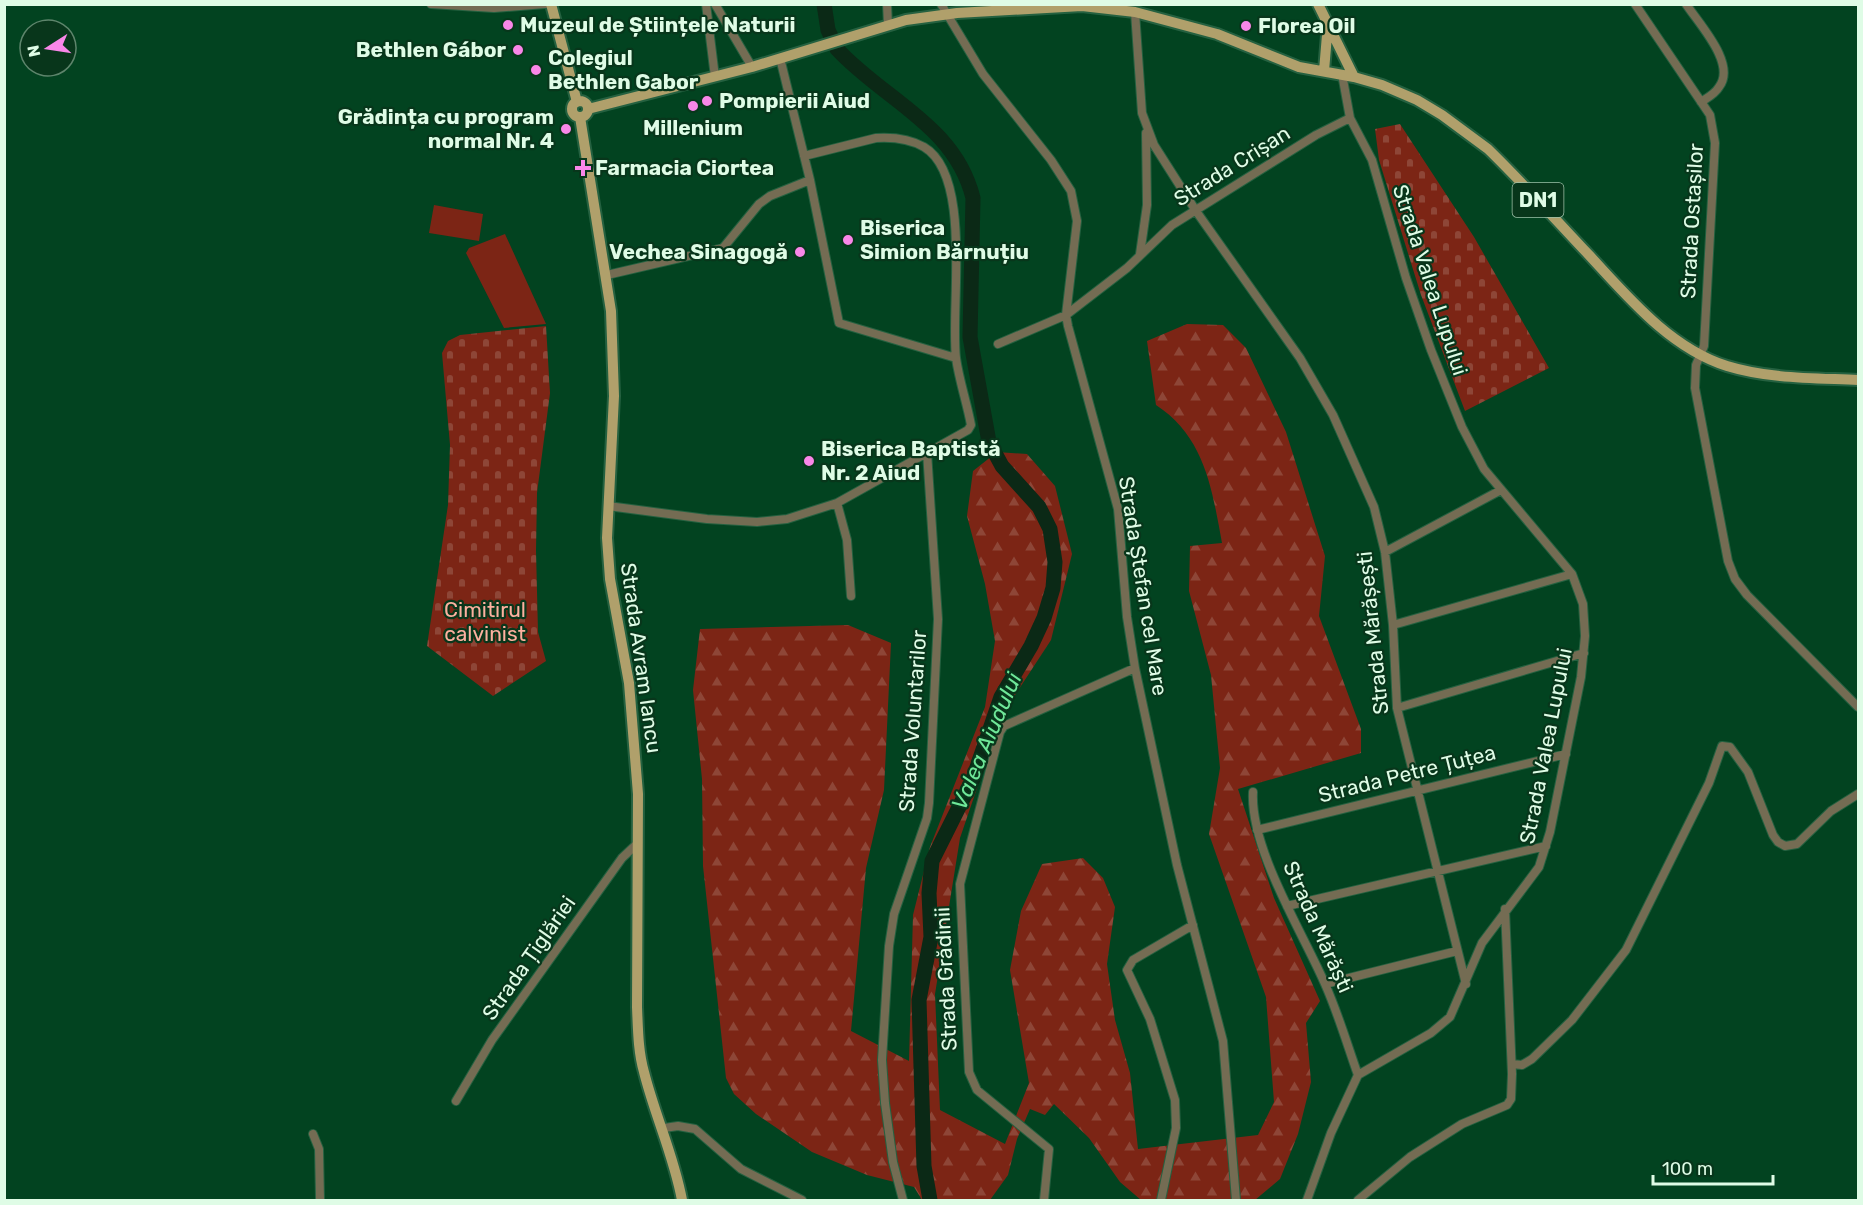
<svg xmlns="http://www.w3.org/2000/svg" width="1863" height="1205" font-family="Rubik,sans-serif">
  <style>
    .forest { fill: url(#forest-firs) }
    .cemetery { fill: url(#cemetery-stones) }
    .garden { fill: #7c2515 }
    .lines { fill: none; stroke-linecap: round; stroke-linejoin: round }
    .river { stroke: #0b2916; stroke-width: 15 }
    .minor-casing { stroke: #256140; stroke-width: 10 }
    .major-casing { stroke: #256140; stroke-width: 14 }
    .minor { stroke: #746c53; stroke-width: 8 }
    .major { stroke: #b0a06b; stroke-width: 10 }
    .poi-dot { fill: #f987e8; stroke: #08361b; stroke-width: 2 }
    .labels { text-anchor: middle; stroke-width: 4.5; stroke-linejoin: round; paint-order: stroke }
    .shield { fill: #08361b; stroke: #9ec1a9; stroke-width: 1.5 }
    .shield-label { font-size: 20px; font-weight: bold; fill: #dffce6 }
    .poi-label { font-size: 21px; font-weight: bold; fill: #dffce6; stroke: #08361b; text-anchor: start }
    .street-label { font-size: 21px; fill: #dffce6; stroke: #08361b }
    .park-label { font-size: 21px; fill: #fdb09f; stroke: #08361b }
    .water-label { font-size: 22px; font-style: italic; fill: #6fe798; stroke: #08361b }
  </style>
  <defs>
    <pattern id="forest-firs" width="22" height="20" patternUnits="userSpaceOnUse" patternTransform="scale(1.5)"><rect width="22" height="20" fill="#7c2515"/><path d="M5 1l3.5 6h-7zM16 11l3.5 6h-7z" fill="#8e4637"/></pattern>
    <pattern id="cemetery-stones" width="16" height="16" patternUnits="userSpaceOnUse" patternTransform="scale(1.5)"><rect width="16" height="16" fill="#7c2515"/><path d="M2 7V4a2 2 0 0 1 4 0v3zM10 15v-3a2 2 0 0 1 4 0v3z" fill="#8e4637"/></pattern>
  </defs>
  <rect width="100%" height="100%" fill="#024320"/>
  <path class="forest" d="M 1187,324 L 1223,325 L 1246,348 L 1286,432 L 1325,556 L 1319,616 L 1361,729 L 1361,753 L 1238,789 L 1274,898 L 1320,1001 L 1306,1023 L 1311,1082 L 1298,1134 L 1280,1179 L 1255,1200 L 1141,1200 L 1120,1182 L 1089,1138 L 1054,1104 L 1045,1115 L 1030,1109 L 1017,1139 L 1008,1175 L 990,1200 L 922,1200 L 914,1187 L 867,1175 L 812,1152 L 756,1114 L 734,1094 L 726,1078 L 703,866 L 702,779 L 693,690 L 700,629 L 848,625 L 891,643 L 884,790 L 866,868 L 851,1031 L 909,1061 L 913,915 L 930,847 L 985,707 L 995,641 L 985,584 L 967,516 L 973,471 L 997,452 L 1027,454 L 1055,486 L 1072,554 L 1051,640 L 1002,715 L 960,838 L 935,994 L 940,1110 L 1005,1144 L 1029,1083 L 1010,970 L 1021,911 L 1042,864 L 1083,858 L 1103,878 L 1115,907 L 1107,964 L 1115,1020 L 1130,1073 L 1138,1149 L 1258,1135 L 1274,1102 L 1266,997 L 1209,834 L 1220,768 L 1211,675 L 1189,591 L 1190,546 L 1222,543 C 1212,489 1205,437 1156,405 L 1147,341 Z"/>
  <path class="cemetery" d="M 1400,124 L 1474,237 L 1549,368 L 1465,411 L 1421,295 L 1379,160 L 1375,129 Z
    M 546,326 L 550,393 L 537,493 L 536,551 L 538,632 L 546,661 L 493,696 L 427,646 L 448,505 L 450,445 L 442,353 L 448,341 L 460,335 Z"/>
  <path class="garden" d="M 434,205 L 483,214 L 479,241 L 429,233 Z
    M 505,234 L 546,324 L 504,328 L 466,253 L 469,248 Z"/>
  <g class="lines">
    <path class="river" d="M 824,4 L 828,30 L 837,49 C 884,100 955,125 973,198 L 970,337 L 989,442 L 1002,466 L 1039,507 L 1050,529 L 1055,562 L 1053,588 L 1044,618 L 1031,646 L 1001,697 L 973,779 L 932,861 L 929,893 L 931,937 L 919,1000 L 924,1166 L 930,1200"/>
    <defs>
      <path id="minor" d="M 431,4 L 494,8 L 545,4
        M 706,4 L 715,77
        M 715,4 L 752,67
        M 887,4 L 888,25
        M 941,4 L 983,74 L 1051,160 L 1071,191 L 1077,221 L 1066,315 L 1068,326 L 1118,509 L 1127,617 L 1135,668 L 1177,865 L 1223,1041 L 1236,1200
        M 1635,4 L 1710,115 L 1715,143 L 1704,346 L 1696,365 L 1695,388 L 1728,561 L 1735,579 L 1747,595 L 1858,707
        M 1686,4 C 1699,24 1737,64 1719,87 C 1715,94 1707,98 1701,102
        M 1135,12 L 1142,113 L 1154,145 L 1196,211 L 1300,358 L 1333,415 L 1374,507 L 1385,552 L 1393,625 L 1397,708 L 1466,984
        M 780,58 L 810,180 L 839,323 L 956,358
        M 1140,254 L 1147,205 L 1146,133
        M 607,275 L 723,248 L 759,204 L 770,196 L 810,180
        M 998,344 L 1066,315 L 1127,268 L 1172,225 L 1316,135 L 1350,118
        M 837,503 L 847,540 L 851,596
        M 608,506 L 707,519 L 757,522 L 787,519 L 837,503 L 968,430 L 971,425 C 967,403 959,380 956,358 C 950,307 973,176 924,147 C 910,139 892,137 876,138 L 804,156
        M 1385,552 L 1501,490
        M 1393,625 L 1572,574
        M 1397,708 L 1584,653
        M 1253,792 C 1250,849 1302,931 1325,984 C 1338,1013 1347,1044 1358,1075
        M 1257,830 L 1566,754
        M 1287,906 L 1546,846
        M 1325,984 L 1457,951
        M 1512,1064 L 1522,1065 L 1532,1059 L 1572,1020 L 1626,950 L 1709,783 L 1722,746 L 1730,747 L 1748,772 L 1773,835 L 1778,842 L 1785,846 L 1797,844 L 1831,811 L 1858,794
        M 456,1101 L 492,1040 L 622,858 L 638,843
        M 664,1128 L 678,1126 L 695,1129 L 741,1169 L 802,1200
        M 313,1134 L 319,1149 L 320,1200
        M 903,1200 L 893,1162 L 885,1103 L 882,1060 L 889,946 L 894,914 L 927,818 L 929,803 L 938,619 L 927,452
        M 1044,1200 L 1049,1149 L 977,1090 L 969,1072 L 960,884 L 1000,732 L 1004,726 L 1135,668
        M 1161,1200 L 1176,1128 L 1175,1100 L 1150,1019 L 1127,970 L 1133,960 L 1193,925
        M 1307,1200 L 1331,1133 L 1358,1075 L 1431,1033 L 1450,1017 L 1482,943 L 1539,867 L 1550,832 L 1581,677 L 1585,636 L 1583,604 L 1572,574 L 1484,469 L 1462,427 L 1431,350 L 1406,278 L 1372,160 L 1350,118 L 1342,74
        M 1358,1200 L 1410,1157 L 1462,1124 L 1507,1105 L 1511,1099 L 1512,1074 L 1505,909"/>
      <path id="major" d="M 551,4 L 577,102
        M 1318,4 L 1354,77
        M 1324,71 L 1328,23
        M572 109a8 8 0 1 1 16 0a8 8 0 1 1-16 0Z
        M 588,109 L 752,67 L 906,20 L 957,13 L 1082,6 L 1135,12 L 1217,34 L 1299,67 L 1354,77 L 1382,85 L 1417,100 L 1442,115 L 1488,149 C 1523,183 1555,219 1589,255 C 1628,297 1670,348 1727,366 C 1769,379 1815,378 1858,380
        M 580,117 L 611,311 L 614,396 L 607,538 L 610,579 L 629,683 L 638,794 L 637,1007 C 638,1029 638,1051 644,1072 C 655,1116 674,1156 682,1200"/>
    </defs>
    <use href="#minor" class="minor-casing"/>
    <use href="#major" class="major-casing"/>
    <use href="#minor" class="minor"/>
    <use href="#major" class="major"/>
  </g>
  <g class="poi-dot">
    <circle cx="508" cy="25" r="6"/>
    <circle cx="1246" cy="26" r="6"/>
    <circle cx="518" cy="50" r="6"/>
    <circle cx="536" cy="70" r="6"/>
    <circle cx="707" cy="101" r="6"/>
    <circle cx="693" cy="106" r="6"/>
    <circle cx="566" cy="129" r="6"/>
    <path d="M580 159h6v6h6v6h-6v6h-6v-6h-6v-6h6z"/>
    <circle cx="848" cy="240" r="6"/>
    <circle cx="800" cy="252" r="6"/>
    <circle cx="809" cy="461" r="6"/>
  </g>
  <g class="labels">
    <rect class="shield" x="1512.5" y="183" width="51" height="34" rx="4.5"/>
    <g class="shield-label">
      <text x="1538" y="207">DN1</text>
    </g>
    <g class="poi-label">
      <text x="520" y="32">Muzeul de Științele Naturii</text>
      <text x="1258" y="33">Florea Oil</text>
      <text x="506" y="57" text-anchor="end">Bethlen Gábor</text>
      <text x="548" y="65">Colegiul<tspan x="548" dy="24">Bethlen Gabor</tspan></text>
      <text x="719" y="108">Pompierii Aiud</text>
      <text x="554" y="124" text-anchor="end">Grădința cu program<tspan x="554" dy="24">normal Nr. 4</tspan></text>
      <text x="693" y="135" text-anchor="middle">Millenium</text>
      <text x="595" y="175">Farmacia Ciortea</text>
      <text x="860" y="235">Biserica<tspan x="860" dy="24">Simion Bărnuțiu</tspan></text>
      <text x="788" y="259" text-anchor="end">Vechea Sinagogă</text>
      <text x="821" y="456">Biserica Baptistă<tspan x="821" dy="24">Nr. 2 Aiud</tspan></text>
    </g>
    <g class="street-label">
      <text transform="translate(1232 166) rotate(-32)" y="7">Strada Crișan</text>
      <text transform="translate(1692 221) rotate(-87)" y="7">Strada Ostașilor</text>
      <text transform="translate(1430 280) rotate(72)" y="7">Strada Valea Lupului</text>
      <text transform="translate(1143 586) rotate(81)" y="7">Strada Ștefan cel Mare</text>
      <text transform="translate(1373 633) rotate(-96)" y="7">Strada Mărășești</text>
      <text transform="translate(641 658) rotate(82)" y="7">Strada Avram Iancu</text>
      <text transform="translate(913 721) rotate(-86)" y="7">Strada Voluntarilor</text>
      <text transform="translate(1546 746) rotate(-79)" y="7">Strada Valea Lupului</text>
      <text transform="translate(1407 774) rotate(-14)" y="7">Strada Petre Țuțea</text>
      <text transform="translate(1318 927) rotate(66)" y="7">Strada Mărăști</text>
      <text transform="translate(529 958) rotate(-55)" y="7">Strada Țiglăriei</text>
      <text transform="translate(946 979) rotate(-93)" y="7">Strada Grădinii</text>
    </g>
    <g class="park-label">
      <text x="485" y="617">Cimitirul<tspan x="485" dy="24">calvinist</tspan></text>
    </g>
    <g class="water-label">
      <text transform="translate(986 741) rotate(-67)" y="8">Valea Aiudului</text>
    </g>
  </g>
  <rect width="1863" height="1205" fill="none" stroke="#dffce6" stroke-width="12"/>
  <g transform="translate(48 48) rotate(258)"><circle r="28" fill="#08361b" stroke="#5e856c" stroke-width="1.5"/>
  <path d="M0-4.5L10 22L0 15L-10 22Z" fill="#f987e8"/>
  <text y="-9" font-size="16" font-weight="bold" text-anchor="middle" fill="#dffce6">N</text>
  </g>
  <path d="M1653 1175v9h120v-9" fill="none" stroke="#dffce6" stroke-width="3"/>
  <text x="1662" y="1175" font-size="18" fill="#dffce6" stroke="#08361b" stroke-width="4.5" paint-order="stroke">100 m</text>
</svg>
